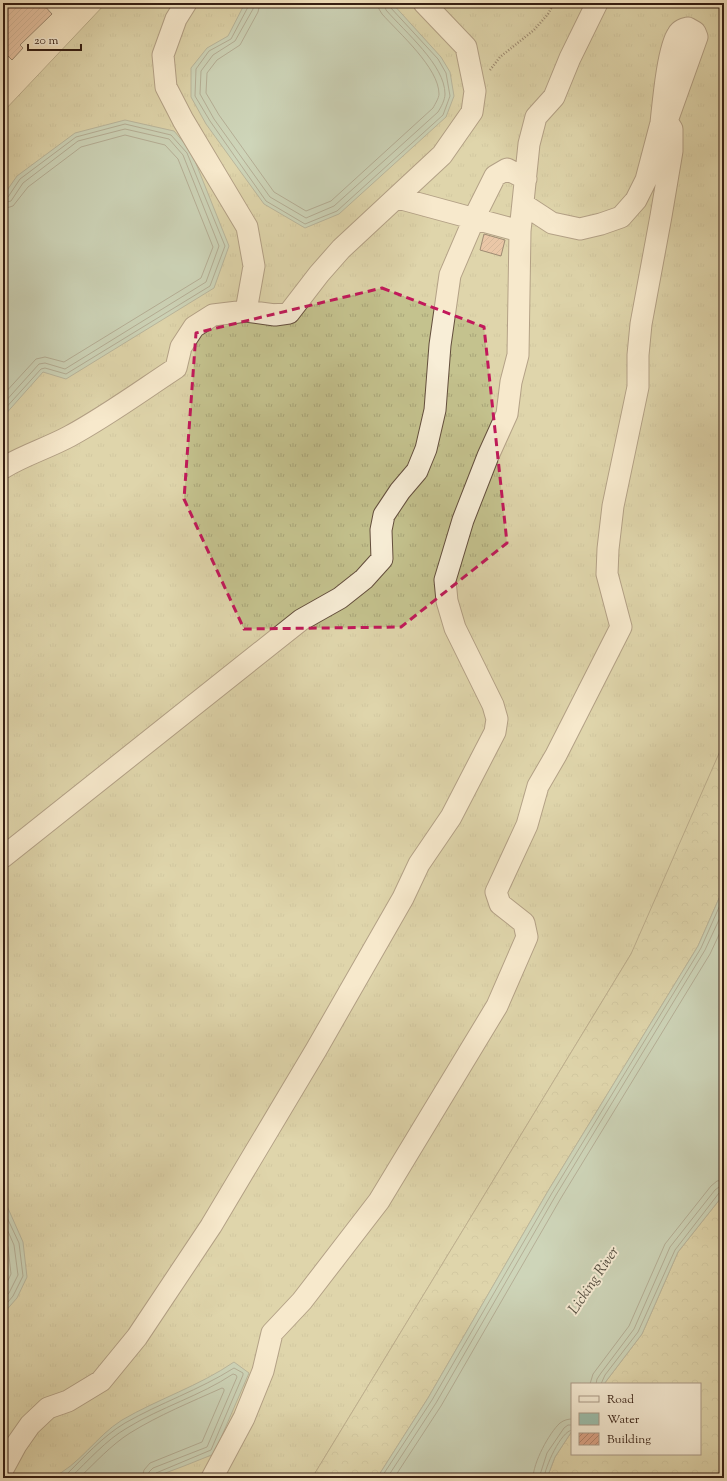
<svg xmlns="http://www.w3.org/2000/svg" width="727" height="1481" font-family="'Sorts Mill Goudy',serif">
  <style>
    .grass { fill: url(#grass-tufts); stroke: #7c7050 }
    .forest { fill: url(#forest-crowns); stroke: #7c7050 }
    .water { fill: #9dc0ae; stroke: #737f70 }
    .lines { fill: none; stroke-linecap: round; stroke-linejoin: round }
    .shore { stroke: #686e60; stroke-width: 1 }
    .building { fill: url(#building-hatch); stroke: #341d12 }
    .minor-casing { stroke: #644f3e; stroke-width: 23 }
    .path { stroke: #341d12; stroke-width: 2.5; stroke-dasharray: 1 2; stroke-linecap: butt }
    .minor { stroke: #f8eed7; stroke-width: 21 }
    .marked { fill: none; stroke: #c2185b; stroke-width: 3; stroke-dasharray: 8 5; stroke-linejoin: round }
    .labels { text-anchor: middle; stroke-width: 4; stroke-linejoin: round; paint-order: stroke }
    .water-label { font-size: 15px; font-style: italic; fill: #544e41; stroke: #f8eed7 }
  </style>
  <defs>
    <pattern id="grass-tufts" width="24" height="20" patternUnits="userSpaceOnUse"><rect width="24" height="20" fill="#c4c28e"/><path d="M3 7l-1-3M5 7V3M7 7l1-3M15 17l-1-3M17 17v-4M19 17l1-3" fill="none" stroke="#a9a679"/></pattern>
    <pattern id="forest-crowns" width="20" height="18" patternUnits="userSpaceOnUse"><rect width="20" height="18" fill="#c4c28e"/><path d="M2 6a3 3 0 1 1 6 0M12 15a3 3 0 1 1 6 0" fill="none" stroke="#a9a679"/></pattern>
    <pattern id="building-hatch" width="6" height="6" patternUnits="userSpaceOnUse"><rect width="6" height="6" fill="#dba386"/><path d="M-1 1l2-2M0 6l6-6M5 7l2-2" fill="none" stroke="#b2846c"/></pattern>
  </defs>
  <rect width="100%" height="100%" fill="#f5e5c2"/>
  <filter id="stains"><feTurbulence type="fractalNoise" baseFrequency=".005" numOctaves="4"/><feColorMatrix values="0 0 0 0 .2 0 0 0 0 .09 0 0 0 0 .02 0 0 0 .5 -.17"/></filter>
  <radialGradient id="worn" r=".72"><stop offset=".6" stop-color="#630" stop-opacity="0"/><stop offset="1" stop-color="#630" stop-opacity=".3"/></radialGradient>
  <path class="grass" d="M 106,3 L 724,3 L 724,743 L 634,949 L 312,1478 L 3,1478 L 3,112 Z"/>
  <path class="forest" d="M 724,742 L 724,887 L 698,946 L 548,1191 L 428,1398 L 377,1478 L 312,1478 L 631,954 Z
    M 724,1194 L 724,1478 L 547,1478 L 555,1457 L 572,1431 L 572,1454 L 700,1454 L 700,1384 L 604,1384 L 642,1334 L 678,1252 Z"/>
  <path class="water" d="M 245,3 L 392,3 L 441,57 L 450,72 L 454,96 L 446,117 L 339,214 L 305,228 L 264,204 L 206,124 L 191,97 L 191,68 L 207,48 L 228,36 Z
    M 125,120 L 174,131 L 191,151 L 229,246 L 214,288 L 66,379 L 43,372 L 3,417 L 3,196 L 17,176 L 75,133 Z
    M 724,887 L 724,1194 L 678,1252 L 642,1334 L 604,1384 L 572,1384 L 572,1431 L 555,1457 L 547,1478 L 377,1478 L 428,1398 L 548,1191 L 698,946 Z
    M 3,1204 L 7,1206 L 23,1242 L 27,1277 L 17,1298 L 3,1314 Z
    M 234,1362 L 249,1373 L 214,1454 L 184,1466 L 152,1478 L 51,1478 C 79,1466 96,1436 122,1420 C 158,1399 199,1386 234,1362 Z"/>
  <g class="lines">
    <path class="shore" d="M 249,3 L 248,7 L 231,39 L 209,51 L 196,69 L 195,96 L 210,121 L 266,201 L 305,224 L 337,211 L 443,115 L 450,96 L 446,73 L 438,59 L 390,7 L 389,3
      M 254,3 L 253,9 L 235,41 L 213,55 L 201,71 L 200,94 L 214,119 L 270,197 L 306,218 L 334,206 L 438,112 C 441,107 445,100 445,94 C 445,65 405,32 386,10 L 384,3
      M 260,3 L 258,12 L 240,45 L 217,60 L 207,73 L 206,93 L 219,115 L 274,192 L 306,211 L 331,201 L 433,108 C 435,104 439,98 439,94 C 439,68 399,33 382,14 L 379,9 L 378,3
      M 3,198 L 8,197 L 20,179 L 76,137 L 125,124 L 171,135 L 187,153 L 225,246 L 210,286 L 66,374 L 45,368 L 41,369 L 3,411
      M 3,203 L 11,201 L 23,183 L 78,141 L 125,129 L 169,139 L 183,155 L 219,246 L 206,282 L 65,369 L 45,363 L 39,364 L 3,404
      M 3,209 L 13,206 L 28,187 L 81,147 L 125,135 L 165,145 L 178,159 L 213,247 L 201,278 L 64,362 L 45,357 L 36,359 L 3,395
      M 3,1209 L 19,1243 L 23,1276 L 13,1296 L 3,1308
      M 3,1220 L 14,1245 L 18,1275 L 9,1293 L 3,1300
      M 3,1235 L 8,1247 L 11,1274 L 3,1291
      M 590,1384 L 593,1374 L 629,1326 L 665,1244 L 711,1186 L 717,1181 L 724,1180
      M 596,1384 L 597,1379 L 601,1373 L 634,1329 L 670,1247 L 715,1190 L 719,1187 L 724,1186
      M 601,1384 L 605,1375 L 638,1332 L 675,1250 L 719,1193 L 724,1192
      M 61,1478 L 65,1476 C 83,1458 103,1436 125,1423 C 160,1403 199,1390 234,1368 L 243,1373 L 243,1375 L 211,1450 L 156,1473 L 153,1478
      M 70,1478 C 88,1461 106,1440 127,1428 C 161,1407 200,1396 233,1374 L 236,1375 L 237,1377 L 207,1447 L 153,1468 L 149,1472 L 148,1478
      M 79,1478 C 95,1463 111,1445 130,1433 C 159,1415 191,1402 222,1388 L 224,1389 L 224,1391 L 202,1442 L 150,1463 L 144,1470 L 142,1478
      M 381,1478 L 432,1400 L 552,1193 L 701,948 L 724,896
      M 387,1478 L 436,1403 L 556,1195 L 705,950 L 724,909
      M 394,1478 L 441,1406 L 561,1198 L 710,954 L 724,924
      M 533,1478 C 533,1463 549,1433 560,1423 C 564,1420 568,1419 572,1419
      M 539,1478 L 547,1453 L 564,1428 L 568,1425 L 572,1425
      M 544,1478 C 545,1467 561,1431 572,1430"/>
  </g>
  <path class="building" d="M 3,3 L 42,3 L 52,14 L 20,45 L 23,48 L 12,60 L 3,51 Z
    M 484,234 L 505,240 L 501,256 L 480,250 Z"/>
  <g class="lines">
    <defs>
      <path id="minor" d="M 661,123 C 663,104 668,47 678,34 C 680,30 684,29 688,28 L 695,32 L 697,37 L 667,121
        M 398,198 L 520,231
        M 246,311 L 275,315 L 289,313 L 319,274 L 341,249 L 442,155 L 472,112 L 475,91 L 466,47 L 424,3
        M 3,468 C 24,455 48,448 70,436 C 107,416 141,391 176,368 L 181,347 L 194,327 L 213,315 L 246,311 L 254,266 L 247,227 L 183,120 L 166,87 L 163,55 L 176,19 L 186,3
        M 3,857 L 301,620 L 340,598 L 364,579 L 382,559 L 381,530 L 384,515 L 400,491 L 417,471 L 426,449 L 435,410 L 440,345 L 450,275 L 477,212 L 495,176 L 507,169 L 526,179
        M 3,1469 L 16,1445 L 30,1425 L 48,1408 L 68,1401 L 101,1381 L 137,1337 L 211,1226 L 316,1050 L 403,898 L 419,864 L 451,817 L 495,732 L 497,719 L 493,705 L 455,628 L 447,601 L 445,580 L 463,520 L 488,456 L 507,414 L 511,382 L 518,355 L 520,231 L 529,144 L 536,117 L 554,97 L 570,58 L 597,3
        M 212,1478 L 244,1418 L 263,1371 L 272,1333 L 302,1301 L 379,1201 L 497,1006 L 527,937 L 524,923 L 500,904 L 496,892 L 527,825 L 538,786 L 556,755 L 621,627 L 607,574 L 608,549 L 613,506 L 638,387 L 638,355 L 641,324 L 661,216 L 672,151 L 672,129 L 667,121 L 661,123 L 646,180 L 636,200 L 621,217 L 601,224 L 580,229 L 552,223 L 523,204"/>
    </defs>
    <use href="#minor" class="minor-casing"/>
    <path class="path" d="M 490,70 L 500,57 L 534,30 L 548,14 L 554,3"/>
    <use href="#minor" class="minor"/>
  </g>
  <path d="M0 0H727V1481H0ZM 382,288 L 484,327 L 507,543 L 401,627 L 244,629 L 184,499 L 196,333 Z" fill="#f5e5c2" fill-opacity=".55" fill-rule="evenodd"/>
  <path class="marked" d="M 382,288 L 484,327 L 507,543 L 401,627 L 244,629 L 184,499 L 196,333 Z"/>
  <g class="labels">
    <g class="water-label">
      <text transform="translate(593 1280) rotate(-56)" y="5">Licking River</text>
    </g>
  </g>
  <rect width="727" height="1481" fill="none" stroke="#f5e5c2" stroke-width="16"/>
  <rect x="4" y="4" width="719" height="1473" fill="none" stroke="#341d12" stroke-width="2"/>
  <rect x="8" y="8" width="711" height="1465" fill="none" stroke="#341d12"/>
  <rect x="571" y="1383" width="130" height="72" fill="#f8eed7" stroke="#aa9a88"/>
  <rect x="579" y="1396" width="20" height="6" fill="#f8eed7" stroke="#aa9a88"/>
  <text x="607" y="1403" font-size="12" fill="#341d12">Road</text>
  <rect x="579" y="1413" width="20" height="12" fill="#9dc0ae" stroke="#aa9a88"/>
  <text x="607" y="1423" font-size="12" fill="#341d12">Water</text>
  <rect x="579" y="1433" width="20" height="12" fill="url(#building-hatch)" stroke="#aa9a88"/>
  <text x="607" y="1443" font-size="12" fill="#341d12">Building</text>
  <path d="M28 44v6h53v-6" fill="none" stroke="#341d12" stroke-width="2"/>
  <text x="34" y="44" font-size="12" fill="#341d12" stroke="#f8eed7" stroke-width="3" paint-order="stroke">20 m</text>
  <rect width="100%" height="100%" filter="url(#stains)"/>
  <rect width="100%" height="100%" fill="url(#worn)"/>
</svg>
